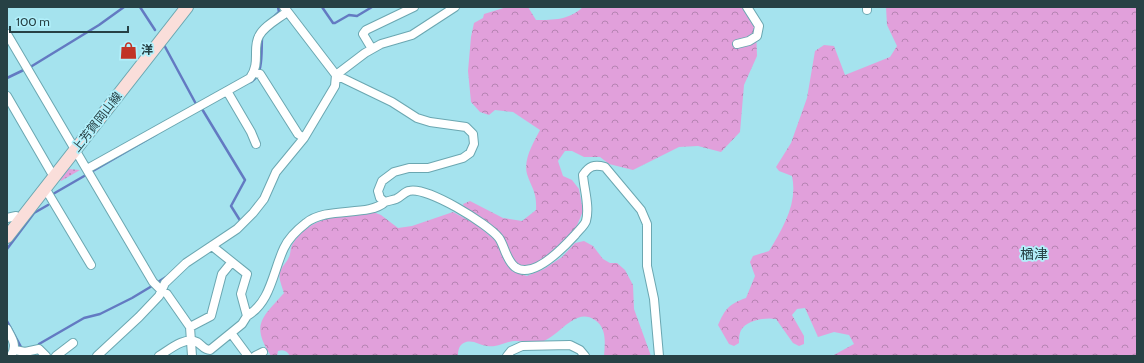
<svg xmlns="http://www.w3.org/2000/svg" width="1144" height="363" font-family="Cabin,'Noto Sans JP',sans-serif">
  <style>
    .grass { fill: url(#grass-dots) }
    .forest { fill: url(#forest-crowns) }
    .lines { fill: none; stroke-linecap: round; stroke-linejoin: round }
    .stream { stroke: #637ac2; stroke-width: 2.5 }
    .minor-casing { stroke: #6ba7b1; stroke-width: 10 }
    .secondary-casing { stroke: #6ba7b1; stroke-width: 14 }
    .minor { stroke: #fff; stroke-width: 8 }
    .secondary { stroke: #fadeda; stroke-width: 12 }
    .labels { text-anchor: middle; stroke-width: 3.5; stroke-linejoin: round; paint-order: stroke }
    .poi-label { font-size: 12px; font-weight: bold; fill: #274145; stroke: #b2f0fb; text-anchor: start }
    .street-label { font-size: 12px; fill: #274145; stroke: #b2f0fb }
    .quarter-label { font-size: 14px; fill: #274145; stroke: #b2f0fb }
  </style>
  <defs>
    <pattern id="grass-dots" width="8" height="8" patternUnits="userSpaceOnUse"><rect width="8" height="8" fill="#e1a0db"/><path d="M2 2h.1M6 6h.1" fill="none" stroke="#b684b3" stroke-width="1.8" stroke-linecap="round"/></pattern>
    <pattern id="forest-crowns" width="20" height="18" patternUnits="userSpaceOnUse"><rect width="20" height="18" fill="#e1a0db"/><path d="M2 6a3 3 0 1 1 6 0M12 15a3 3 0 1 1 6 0" fill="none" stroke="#b684b3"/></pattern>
  </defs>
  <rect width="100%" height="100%" fill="#a5e3ee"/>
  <path class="grass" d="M 69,169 L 80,170 L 61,181 L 60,180 Z"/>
  <path class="forest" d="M 507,7 L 528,7 L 536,20 C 554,20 569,20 583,7 L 744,7 L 756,27 L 757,56 L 744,85 L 740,132 L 721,152 L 698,146 L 679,147 L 633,170 L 609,164 L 600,157 L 584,157 L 572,151 L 565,151 L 558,161 L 563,176 L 572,180 L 579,189 L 583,211 L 576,228 L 546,257 L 528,267 L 517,265 L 510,258 L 507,245 L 465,210 L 463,204 L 470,201 L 503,218 L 522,221 L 536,210 C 537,192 532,189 527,174 C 523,159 534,142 540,130 L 513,112 L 495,110 L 489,115 L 480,112 L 471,102 L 468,71 L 471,37 L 474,23 L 483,18 L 484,14 Z
    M 886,7 L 1137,7 L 1137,356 L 832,356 L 854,344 L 849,335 L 834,332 L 818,337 L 805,308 L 797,309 L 792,315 L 804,336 L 804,344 L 799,346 L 793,343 L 776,319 C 766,317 747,320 741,330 C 739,334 739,339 739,343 L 734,346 L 729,344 L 718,325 C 725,309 729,304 746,298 L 755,276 L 750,262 L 753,256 L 769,251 C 783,228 798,203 792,176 L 779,171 L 776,167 L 791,143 L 807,98 L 815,51 L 824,45 L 834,46 L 845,75 L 890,57 L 897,46 L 887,25 Z
    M 373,212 L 381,215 L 398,228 L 412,226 L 453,212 L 477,225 L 496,241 L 505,262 L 512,271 L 527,276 L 544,269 L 562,257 L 575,243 L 584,241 L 593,246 L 603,259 L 610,263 L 617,263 L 625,270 L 633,285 L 634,309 L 651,356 L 604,356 C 605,343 607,328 595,320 C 572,305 557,344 534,343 C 529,343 522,341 516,341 C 506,341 498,348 487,346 C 479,345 474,340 466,342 C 459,344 458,350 458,356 L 290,356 C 287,351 284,349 278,351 L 277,356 L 271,356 C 250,324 263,317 284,293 C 282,286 277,276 281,270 C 283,265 287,262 289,257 C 291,253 290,249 292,245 C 309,216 342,215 373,212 Z"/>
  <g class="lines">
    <path class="stream" d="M 140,7 L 155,30
      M 322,7 L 333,23 L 335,23 L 349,15 L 357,16 L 372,7
      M 268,22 L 279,12 L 278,7
      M 163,43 L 196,104
      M 7,78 L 32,66 L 99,25 L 124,7
      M 251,82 C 264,74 261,51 262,38
      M 202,109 L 245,180 L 231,206 L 241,222 L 240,223
      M 53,194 L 157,134
      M 7,249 L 34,213 L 48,205
      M 158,282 L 166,277
      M 7,321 L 21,347
      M 39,344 L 84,318 L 100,314 L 132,298 L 152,286
      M 16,356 L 18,356"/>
    <defs>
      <path id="minor" d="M 284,7 L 336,75 L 392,102 L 417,118 L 430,122 L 466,127 L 473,134 L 474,144 L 470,153 L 463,158 L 428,168 L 409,168 L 394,172 L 382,181 L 378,191 L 380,198 L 385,202 C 388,201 393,200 396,199 C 401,197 404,192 409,191 C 427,186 488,224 499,238 C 505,247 506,260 515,267 C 533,280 564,247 575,235 C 578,231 585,225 586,221 C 590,207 584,189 583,175 C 589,166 594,164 605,167 L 641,210 L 647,224 L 647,266 L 654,299 L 659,356
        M 867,7 L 867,10
        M 7,34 L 153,282 L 161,290 L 167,294 L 190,327 L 192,356
        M 737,44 L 749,41 L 757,36 L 759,26 L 747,7
        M 372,49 L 363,34 L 366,30 L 414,7
        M 254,73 L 260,74 L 298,134 L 304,138
        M 227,91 L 251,132 L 256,144
        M 7,96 L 51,172 L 56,175
        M 87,169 L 250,78 C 261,63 252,48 259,36 C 264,26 278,19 287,12
        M 45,188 L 91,265
        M 7,218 L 16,216 L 20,220
        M 247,316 C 271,302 273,271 284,248 C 289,237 297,230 306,223 C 326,206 369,217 385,202
        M 190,327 L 211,316 L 222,274 L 231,263
        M 7,329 C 13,340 17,345 11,356
        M 231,333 L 248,356
        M 15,350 L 25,352 L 39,349 L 46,356
        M 56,356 L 73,343
        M 97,356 L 139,317 L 159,296 L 165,283 L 186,263 L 237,229 L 253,213 L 264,199 L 276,172 L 304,138 L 335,86 L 336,75 L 365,53 L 381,44 L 412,35 L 455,7
        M 159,356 C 169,350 185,336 197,342 C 202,345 204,350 210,350 L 242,324 L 247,316 L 241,294 L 247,274 L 212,246
        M 255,356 L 263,352
        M 507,356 L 511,351 L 522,346 L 570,345 L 580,350 L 585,356"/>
      <path id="secondary" d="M 7,237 L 187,7"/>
    </defs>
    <use href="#minor" class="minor-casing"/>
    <use href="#secondary" class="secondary-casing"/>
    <use href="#minor" class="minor"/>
    <use href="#secondary" class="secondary"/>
  </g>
  <defs>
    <symbol id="shop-bare" viewBox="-9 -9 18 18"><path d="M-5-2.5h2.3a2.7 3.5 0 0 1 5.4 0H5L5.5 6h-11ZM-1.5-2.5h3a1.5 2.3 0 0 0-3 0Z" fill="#c13426" stroke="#b2f0fb" stroke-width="2.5" paint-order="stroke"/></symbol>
  </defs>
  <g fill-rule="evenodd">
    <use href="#shop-bare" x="116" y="38" width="25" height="25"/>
  </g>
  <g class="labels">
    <g class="poi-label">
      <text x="141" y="54">洋</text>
    </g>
    <g class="street-label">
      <text transform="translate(97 122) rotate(-52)" y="4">上芳賀岡山線</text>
    </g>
    <g class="quarter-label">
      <text x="1034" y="259">楢津</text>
    </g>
  </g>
  <rect width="1144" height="363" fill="none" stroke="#274145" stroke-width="16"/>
  <path d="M10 26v6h118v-6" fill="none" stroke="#274145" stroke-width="2"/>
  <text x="16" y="26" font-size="12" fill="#274145" stroke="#b2f0fb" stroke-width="3" paint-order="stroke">100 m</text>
</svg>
